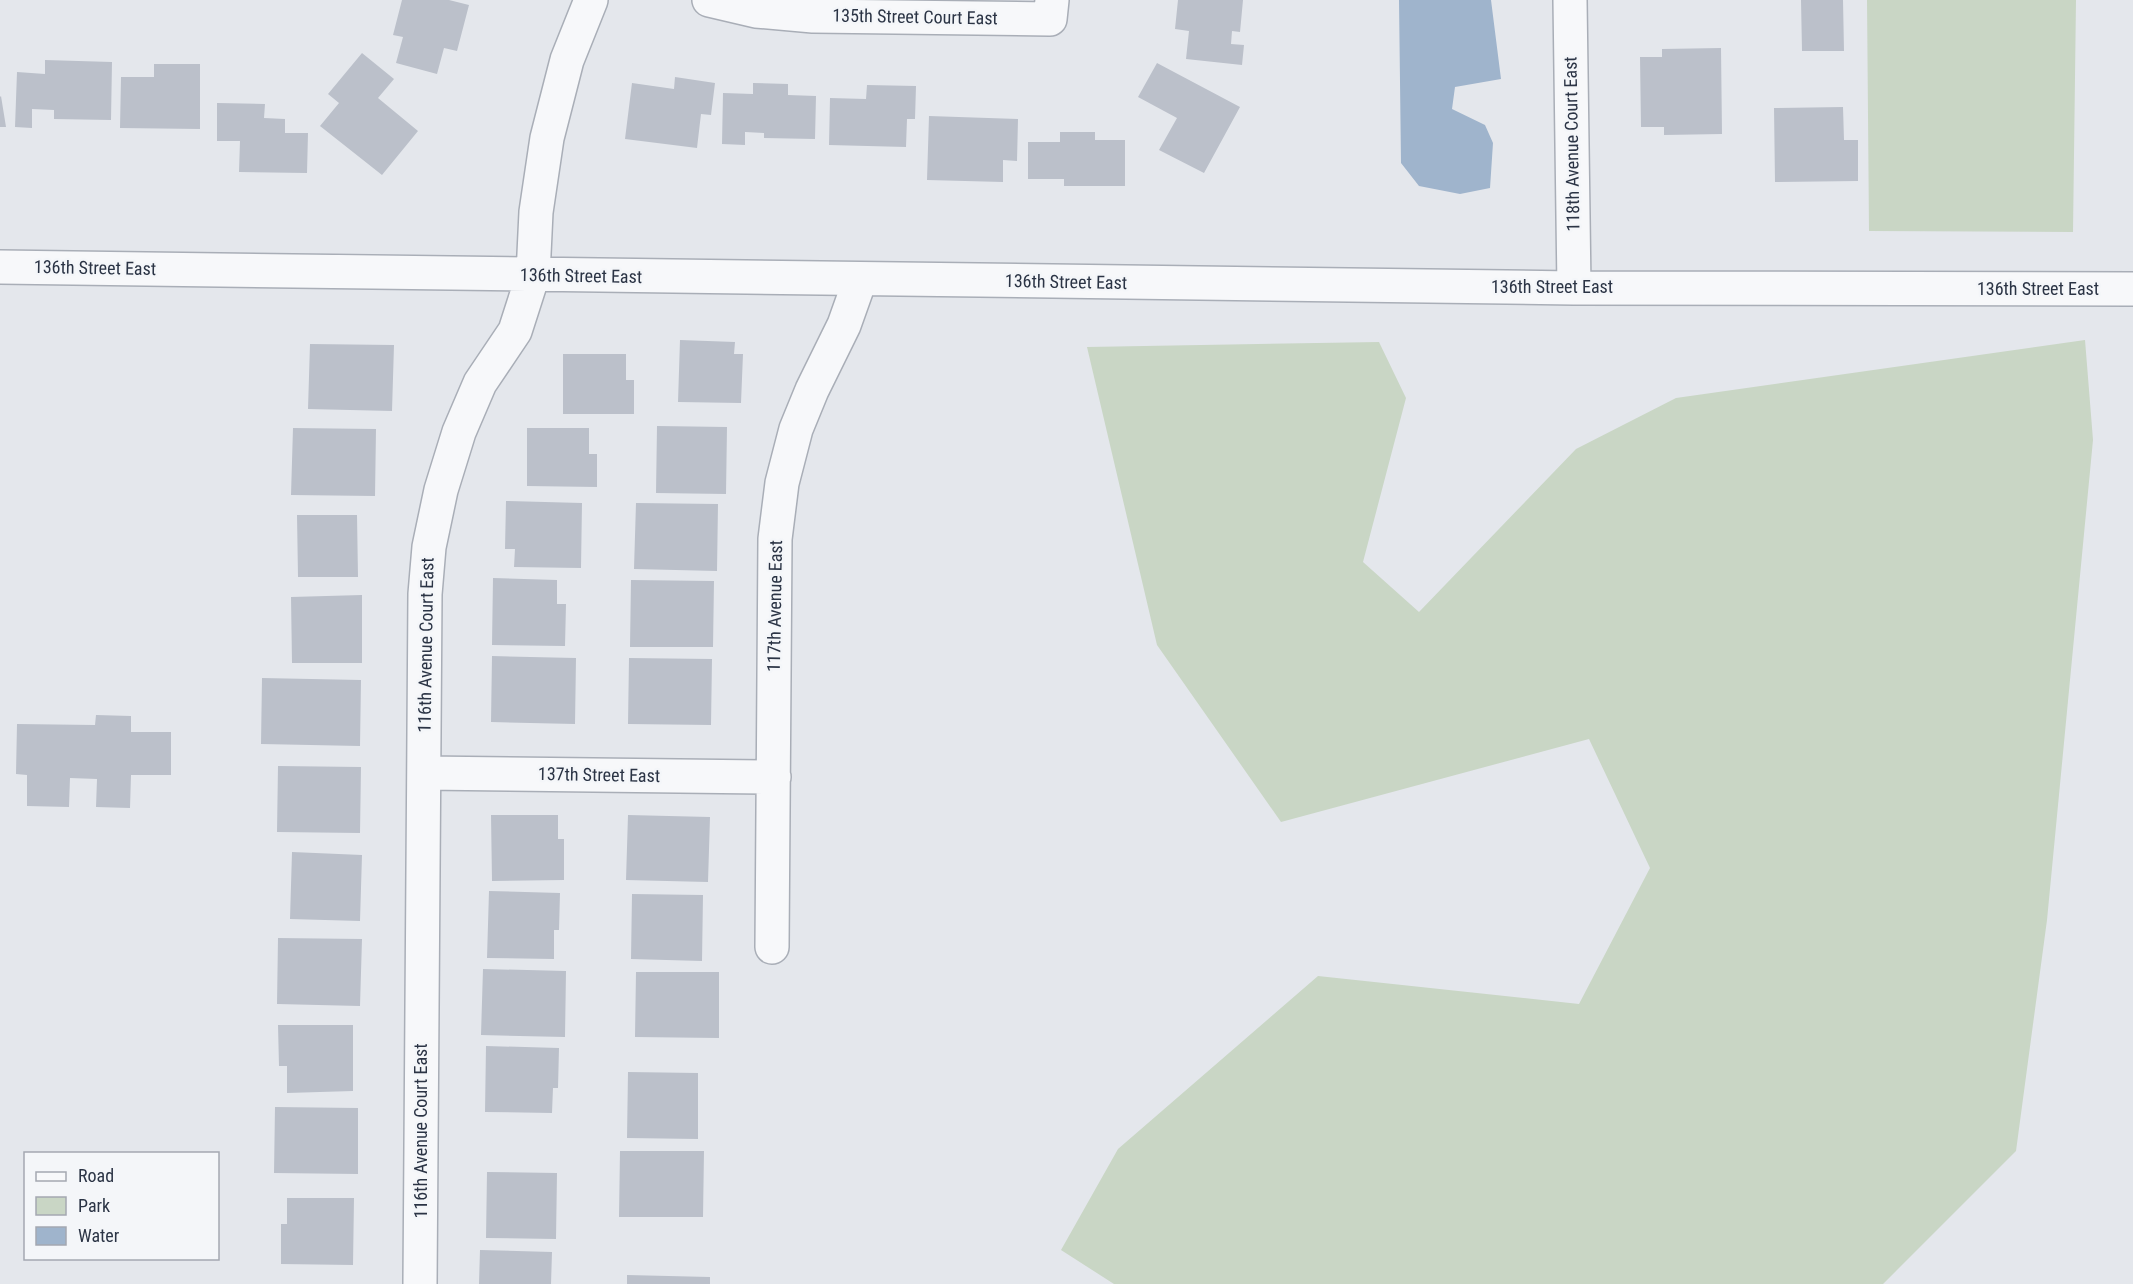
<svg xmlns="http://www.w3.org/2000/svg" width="2133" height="1284" font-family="'Roboto Condensed',sans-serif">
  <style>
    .green { fill: #c9d6c5 }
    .water { fill: #9fb4cc }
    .building { fill: #bbc0ca }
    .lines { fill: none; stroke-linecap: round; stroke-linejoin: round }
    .minor-casing { stroke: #a9aeb7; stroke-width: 36 }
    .minor { stroke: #f7f8fa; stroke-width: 33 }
    .labels { text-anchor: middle; stroke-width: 5; stroke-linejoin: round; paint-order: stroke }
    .street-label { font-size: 18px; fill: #2b3445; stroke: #f4f6f9 }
  </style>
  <rect width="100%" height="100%" fill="#e4e7ec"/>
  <path class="green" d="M 1867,0 L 2076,0 L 2073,232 L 1869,231 Z
    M 2085,340 L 2093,440 L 2047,920 L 2016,1151 L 1883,1284 L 1114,1284 L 1061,1250 L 1118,1149 L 1318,976 L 1579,1004 L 1650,868 L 1589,739 L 1281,822 L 1157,645 L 1087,347 L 1379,342 L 1406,398 L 1363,562 L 1419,612 L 1576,449 L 1676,398 Z"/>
  <path class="water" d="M 1399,0 L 1491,0 L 1501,79 L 1455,87 L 1452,109 L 1485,125 L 1493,143 L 1490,188 L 1460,194 L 1419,186 L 1401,163 Z"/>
  <path class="building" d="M 402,0 L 449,0 L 469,5 L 457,51 L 444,48 L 437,74 L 396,63 L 403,37 L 393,35 Z
    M 1178,0 L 1243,0 L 1240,32 L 1232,31 L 1231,44 L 1244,45 L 1242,65 L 1186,59 L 1189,31 L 1175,29 Z
    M 1801,0 L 1843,0 L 1844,51 L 1802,51 Z
    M 1721,48 L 1722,134 L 1664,135 L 1664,127 L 1641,127 L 1640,57 L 1662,57 L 1662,49 Z
    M 362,53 L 394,79 L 378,98 L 418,131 L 382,175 L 320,126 L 339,103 L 328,94 Z
    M 45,60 L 112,62 L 111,120 L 54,119 L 54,110 L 32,109 L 32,128 L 15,127 L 17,72 L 45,74 Z
    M 1157,63 L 1240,107 L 1204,173 L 1159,150 L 1177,118 L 1138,97 Z
    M 154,64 L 200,64 L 200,129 L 120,128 L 121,77 L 154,77 Z
    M 675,77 L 715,83 L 711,115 L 701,114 L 697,148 L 625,139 L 632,83 L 674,89 Z
    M 753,83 L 788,84 L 788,95 L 816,96 L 815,139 L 764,138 L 764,133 L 745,132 L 745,145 L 722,144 L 723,93 L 753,94 Z
    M 867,85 L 916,86 L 915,119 L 907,119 L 906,147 L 829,145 L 830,98 L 866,99 Z
    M 1,96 L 6,127 L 0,127 L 0,97 Z
    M 217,103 L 265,104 L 264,118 L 285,119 L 285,133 L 308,133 L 307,173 L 239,172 L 240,141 L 217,141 Z
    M 1843,107 L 1844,140 L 1858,140 L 1858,181 L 1775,182 L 1774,108 Z
    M 929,116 L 1018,119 L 1017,161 L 1003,160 L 1003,182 L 927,180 Z
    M 1060,132 L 1095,132 L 1095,140 L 1125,140 L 1125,186 L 1064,186 L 1064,179 L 1028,179 L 1028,142 L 1060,142 Z
    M 680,340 L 735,342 L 734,354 L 743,354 L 741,403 L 678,402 Z
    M 310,344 L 394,345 L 392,411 L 308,409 Z
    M 563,354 L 626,354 L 626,380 L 634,380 L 634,414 L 563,414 Z
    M 657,426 L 727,427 L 726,494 L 656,493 Z
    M 293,428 L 376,429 L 375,496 L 291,495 Z
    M 527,428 L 589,428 L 589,454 L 597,454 L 597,487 L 527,486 Z
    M 506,501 L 582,503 L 581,568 L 514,567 L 515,549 L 505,549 Z
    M 636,503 L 718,504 L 717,571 L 634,569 Z
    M 297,515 L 357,515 L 358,577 L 298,577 Z
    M 493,578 L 557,580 L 557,604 L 566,604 L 565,646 L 492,645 Z
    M 631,580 L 714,581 L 713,647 L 630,647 Z
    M 362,595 L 362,663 L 292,663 L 291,597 Z
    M 492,656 L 576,658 L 575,724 L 491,722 Z
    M 629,658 L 712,659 L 711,725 L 628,724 Z
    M 262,678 L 361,680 L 360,746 L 261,744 Z
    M 96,715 L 131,716 L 131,732 L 171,732 L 171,775 L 131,775 L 130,808 L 96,807 L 97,779 L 70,778 L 69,807 L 27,806 L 27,775 L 16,774 L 17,724 L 95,725 Z
    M 278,766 L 361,767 L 360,833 L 277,832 Z
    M 491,815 L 558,815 L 558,839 L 564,839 L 564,880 L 492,881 Z
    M 628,815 L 710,817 L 708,882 L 626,880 Z
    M 292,852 L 362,855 L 360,921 L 290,919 Z
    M 489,891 L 560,893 L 559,930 L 554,930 L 554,959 L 487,958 Z
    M 632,894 L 703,895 L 702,961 L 631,959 Z
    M 278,938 L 362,939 L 360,1006 L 277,1004 Z
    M 483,969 L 566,971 L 565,1037 L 481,1035 Z
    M 636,972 L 719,972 L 719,1038 L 635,1037 Z
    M 278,1025 L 353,1025 L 353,1091 L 287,1093 L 287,1066 L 279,1066 Z
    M 486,1046 L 559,1048 L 558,1088 L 553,1088 L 552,1113 L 485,1112 Z
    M 628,1072 L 698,1073 L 698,1139 L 627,1138 Z
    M 275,1107 L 358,1108 L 358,1174 L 274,1173 Z
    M 620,1151 L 704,1151 L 703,1217 L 619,1217 Z
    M 487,1172 L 557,1173 L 556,1239 L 486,1238 Z
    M 287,1198 L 354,1198 L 353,1265 L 281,1264 L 281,1224 L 287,1224 Z
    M 480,1250 L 552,1252 L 551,1284 L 479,1284 Z
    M 627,1275 L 710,1277 L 710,1284 L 627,1284 Z"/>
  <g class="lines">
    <defs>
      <path id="minor" d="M 709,0 L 756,11 L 813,16 L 1050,19 L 1052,0
        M 1570,0 L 1574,288
        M 0,267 L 1574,288 L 2133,289
        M 424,773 L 774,777
        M 772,947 L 775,539 L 782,483 L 796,429 L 812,390 L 844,325 L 860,280
        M 420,1284 L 425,594 L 429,547 L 441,490 L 459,432 L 480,383 L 515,331 L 533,275 L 536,212 L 547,138 L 567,60 L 591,0"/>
    </defs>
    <use href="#minor" class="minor-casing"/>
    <use href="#minor" class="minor"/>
  </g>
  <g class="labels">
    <g class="street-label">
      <text transform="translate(915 17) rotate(1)" y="6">135th Street Court East</text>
      <text transform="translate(1572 144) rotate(-91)" y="6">118th Avenue Court East</text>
      <text transform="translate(95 268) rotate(1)" y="6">136th Street East</text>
      <text transform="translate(581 276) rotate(1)" y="6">136th Street East</text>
      <text transform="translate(1066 282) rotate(1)" y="6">136th Street East</text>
      <text x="1552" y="293">136th Street East</text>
      <text x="2038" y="295">136th Street East</text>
      <text transform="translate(775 606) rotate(-89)" y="6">117th Avenue East</text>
      <text transform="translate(426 645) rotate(-89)" y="6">116th Avenue Court East</text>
      <text transform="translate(599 775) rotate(1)" y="6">137th Street East</text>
      <text transform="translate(421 1131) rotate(-90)" y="6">116th Avenue Court East</text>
    </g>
  </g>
  <rect x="24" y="1152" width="195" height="108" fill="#f4f6f9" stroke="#a4a8b1" stroke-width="1.5"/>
  <rect x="36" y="1172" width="30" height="9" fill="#f7f8fa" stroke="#a4a8b1" stroke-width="1.5"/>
  <text x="78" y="1182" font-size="18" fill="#2b3445">Road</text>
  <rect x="36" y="1197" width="30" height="18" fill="#c9d6c5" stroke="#a4a8b1" stroke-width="1.5"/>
  <text x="78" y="1212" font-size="18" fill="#2b3445">Park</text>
  <rect x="36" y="1227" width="30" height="18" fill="#9fb4cc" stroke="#a4a8b1" stroke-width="1.5"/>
  <text x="78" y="1242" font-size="18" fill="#2b3445">Water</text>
</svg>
